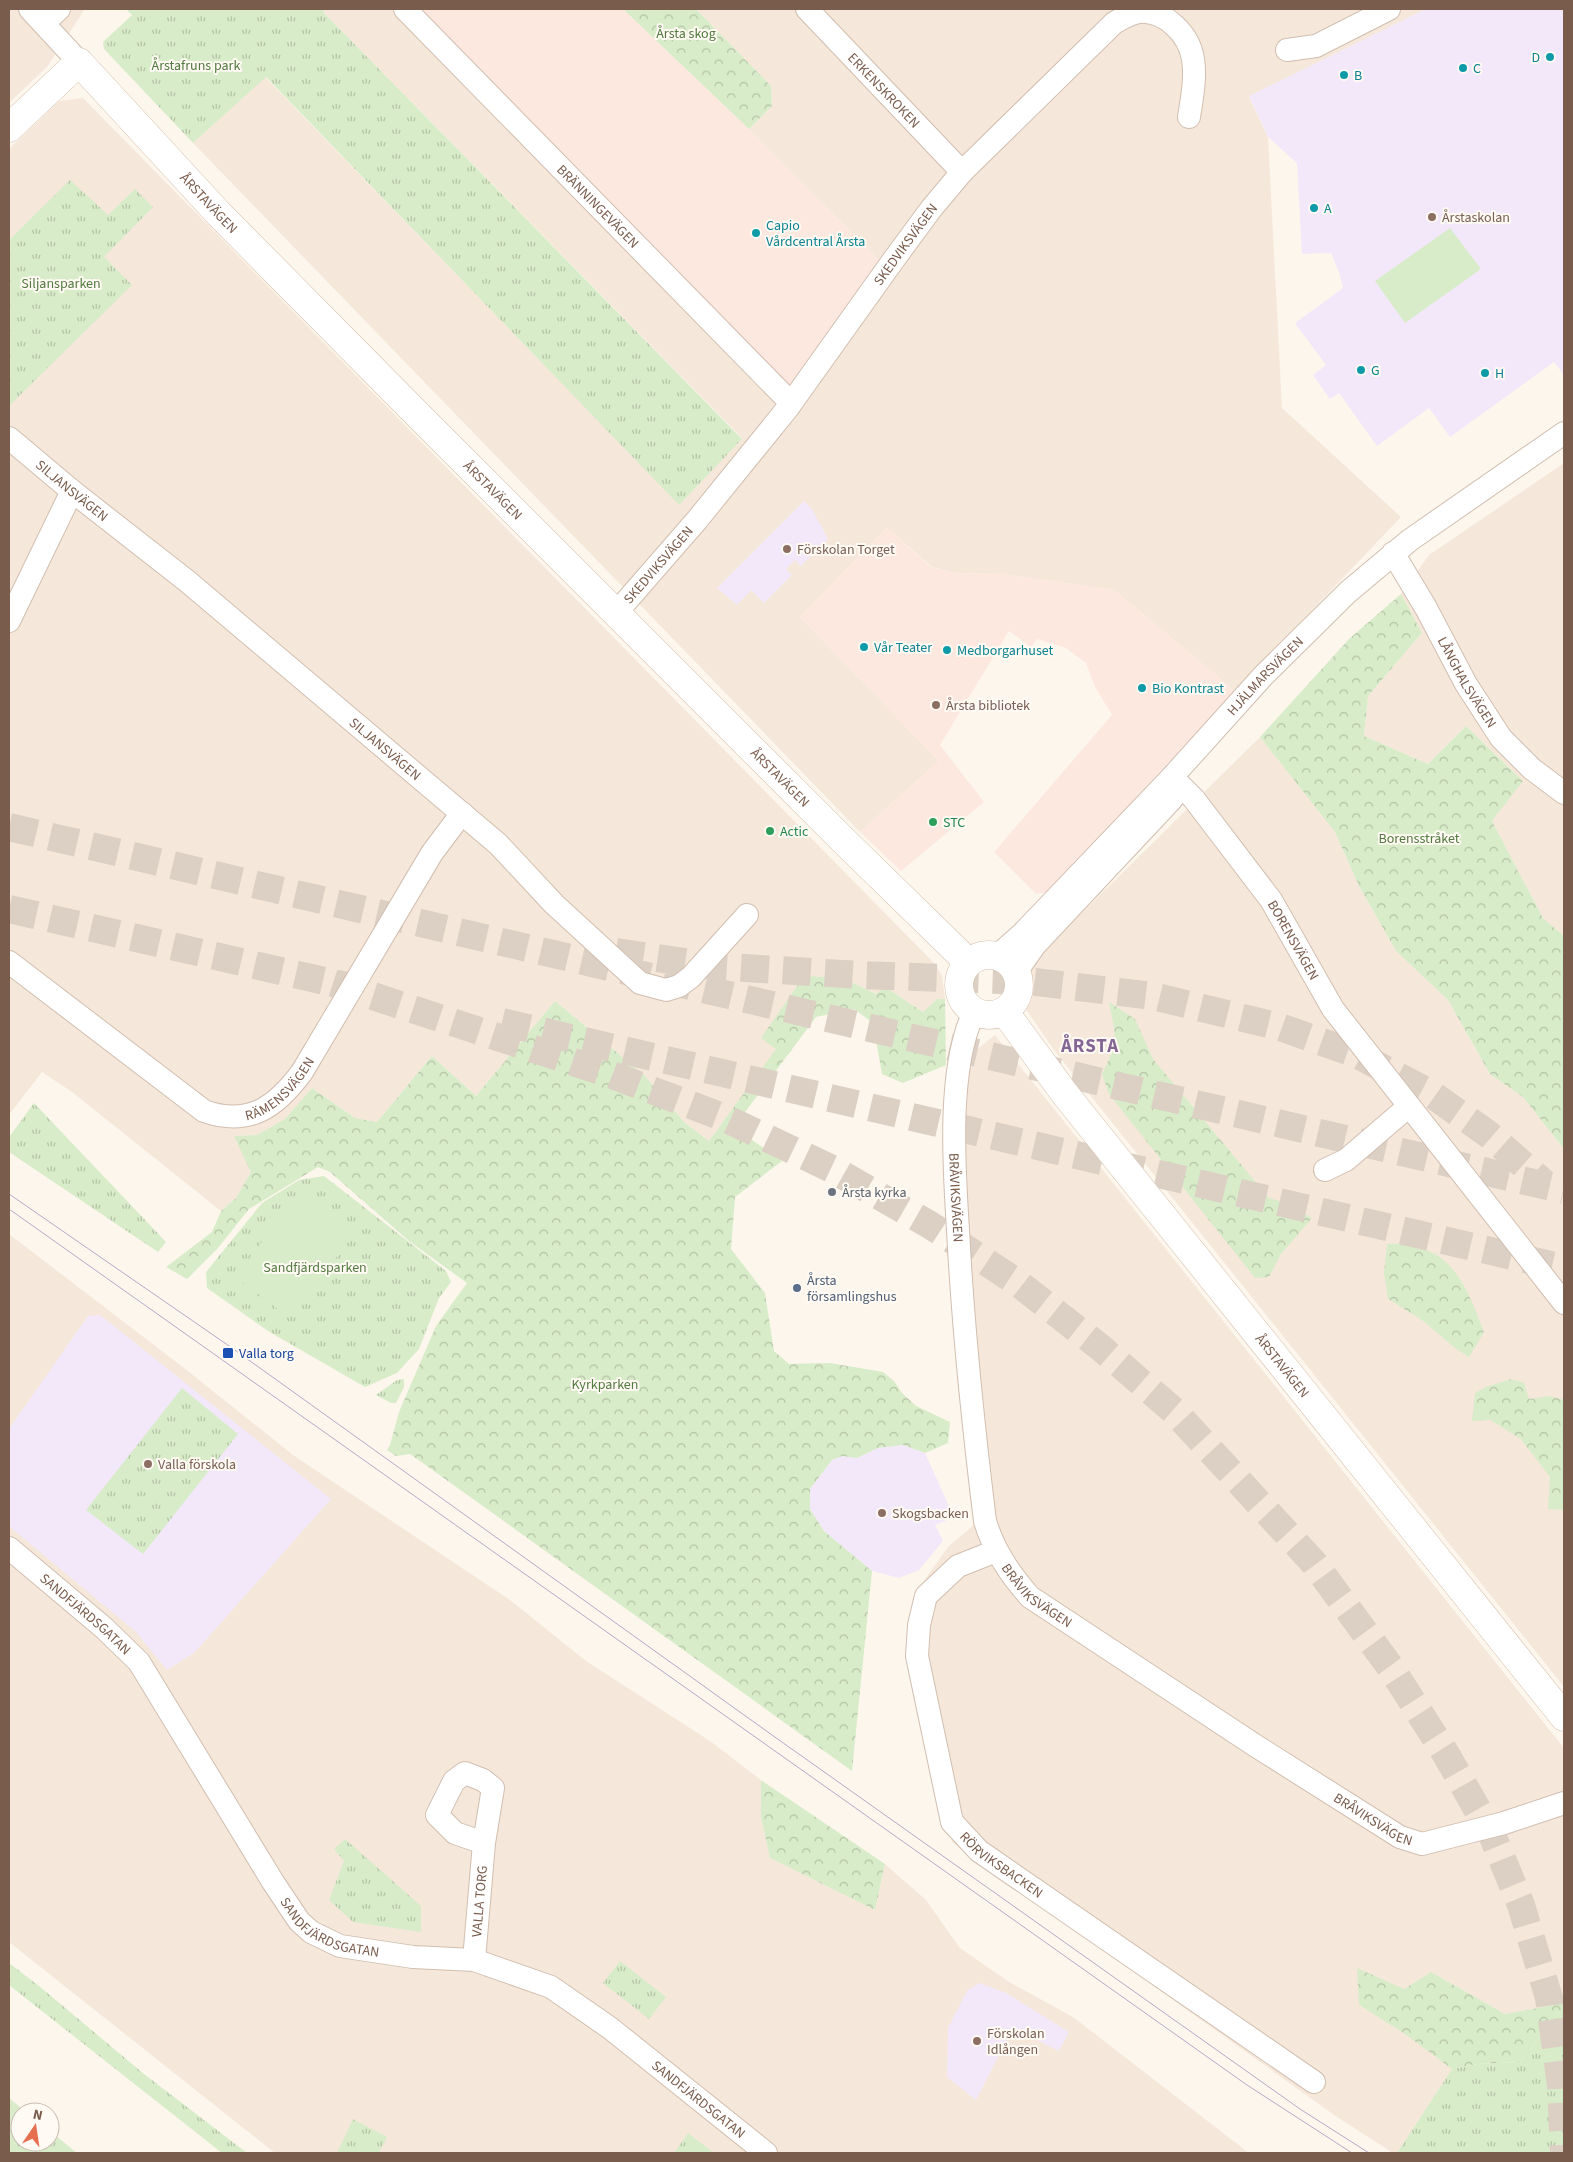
<svg xmlns="http://www.w3.org/2000/svg" width="1573" height="2162" font-family="'Source Sans 3',sans-serif">
  <style>
    .residential { fill: #f5e8da }
    .commercial { fill: #fde8e0 }
    .education { fill: #f3e8fa }
    .grass { fill: url(#grass-tufts) }
    .forest { fill: url(#forest-crowns) }
    .garden { fill: #d8ecc9 }
    .lines { fill: none; stroke-linecap: round; stroke-linejoin: round }
    .highway-tunnel { stroke: #dcd0c4; stroke-width: 28; stroke-dasharray: 28 14; stroke-linecap: butt }
    .street-casing { stroke: #d1beb0; stroke-width: 24 }
    .secondary-casing { stroke: #d6c0b0; stroke-width: 29 }
    .street { stroke: #fff; stroke-width: 22 }
    .secondary { stroke: #fff; stroke-width: 28 }
    .tram { stroke: #b9a8c9; stroke-width: 1 }
    .culture-dot { fill: #0f9aa8; stroke: #fffaf3; stroke-width: 2 }
    .education-dot { fill: #8d6e63; stroke: #fffaf3; stroke-width: 2 }
    .leisure-dot { fill: #2e9e5b; stroke: #fffaf3; stroke-width: 2 }
    .worship-dot { fill: #6b7280; stroke: #fffaf3; stroke-width: 2 }
    .service-dot { fill: #5c6f8a; stroke: #fffaf3; stroke-width: 2 }
    .transit-dot { fill: #1a4fb4; stroke: #fffaf3; stroke-width: 2 }
    .labels { text-anchor: middle; stroke-width: 4; stroke-linejoin: round; paint-order: stroke }
    .park-label { font-size: 14px; fill: #537a41; stroke: #fffaf3 }
    .culture-label { font-size: 14px; fill: #0d838f; stroke: #fffaf3; text-anchor: start }
    .street-label { font-size: 14px; fill: #7a5c4d; stroke: #fffaf3 }
    .education-label { font-size: 14px; fill: #785e54; stroke: #fffaf3; text-anchor: start }
    .leisure-label { font-size: 14px; fill: #27864d; stroke: #fffaf3; text-anchor: start }
    .worship-label { font-size: 14px; fill: #5b616d; stroke: #fffaf3; text-anchor: start }
    .service-label { font-size: 14px; fill: #4e5e75; stroke: #fffaf3; text-anchor: start }
    .transit-label { font-size: 14px; fill: #164399; stroke: #fffaf3; text-anchor: start }
    .district-label { font-size: 19px; font-weight: bold; letter-spacing: 1px; fill: #846695; stroke: #fffaf3 }
  </style>
  <defs>
    <pattern id="grass-tufts" width="24" height="20" patternUnits="userSpaceOnUse" patternTransform="scale(1.25)"><rect width="24" height="20" fill="#d8ecc9"/><path d="M3 7l-1-3M5 7V3M7 7l1-3M15 17l-1-3M17 17v-4M19 17l1-3" fill="none" stroke="#b4c2a5"/></pattern>
    <pattern id="forest-crowns" width="20" height="18" patternUnits="userSpaceOnUse" patternTransform="scale(1.25)"><rect width="20" height="18" fill="#d8ecc9"/><path d="M2 6a3 3 0 1 1 6 0M12 15a3 3 0 1 1 6 0" fill="none" stroke="#b4c2a5"/></pattern>
  </defs>
  <rect width="100%" height="100%" fill="#fdf6ec"/>
  <path class="residential" d="M 9,9 L 85,9 L 47,67 L 9,103 Z
    M 326,9 L 424,9 L 416,17 L 886,267 L 749,129 L 772,106 L 771,86 L 696,9 L 1426,9 L 1249,97 L 1268,137 L 1282,408 L 1401,517 L 1235,691 L 1114,590 L 1001,574 L 955,573 L 932,567 L 887,528 L 800,617 L 939,761 L 860,832 L 193,143 L 265,77 L 679,504 L 742,438 L 323,12 Z
    M 83,98 L 935,964 L 942,976 L 945,999 L 937,999 L 923,1012 L 885,987 L 876,994 L 843,978 L 761,1037 L 777,1049 L 709,1141 L 685,1123 L 644,1075 L 555,1001 L 476,1096 L 432,1056 L 377,1122 L 355,1118 L 312,1088 L 285,1119 L 257,1135 L 235,1136 L 252,1171 L 236,1198 L 221,1211 L 72,1092 L 42,1072 L 9,1115 L 9,149 L 59,101 Z
    M 1564,463 L 1564,936 L 1543,918 L 1492,821 L 1522,780 L 1466,726 L 1428,764 L 1364,736 L 1368,696 L 1422,633 L 1401,594 L 1429,555 Z
    M 1260,737 L 1335,832 L 1359,886 L 1396,951 L 1448,1000 L 1490,1074 L 1523,1096 L 1564,1149 L 1564,1687 L 1054,1050 L 1025,1008 L 1032,962 Z
    M 995,1035 L 1564,1748 L 1564,2003 L 1505,2014 L 1431,1972 L 1404,1989 L 1359,2005 L 1405,2033 L 1452,2069 L 1397,2153 L 1393,2153 L 1337,2117 L 952,1842 L 909,1656 L 918,1589 L 948,1547 L 982,1518 L 961,1209 L 964,1094 L 970,1055 Z
    M 9,1234 L 184,1368 L 293,1455 L 510,1600 L 586,1661 L 710,1741 L 761,1780 L 761,1818 L 770,1858 L 875,1910 L 885,1864 L 926,1900 L 960,1948 L 1009,1982 L 1073,2017 L 1249,2153 L 275,2153 L 9,1942 Z"/>
  <path class="commercial" d="M 424,9 L 623,9 L 749,129 L 886,267 L 792,400 L 415,18 Z
    M 887,528 L 931,567 L 955,573 L 1001,574 L 1114,590 L 1235,691 L 1048,892 L 1036,894 L 994,852 L 1112,715 L 1095,687 L 1086,663 L 1066,648 L 1037,639 L 1031,647 L 1009,631 L 940,745 L 984,802 L 901,871 L 860,832 L 939,761 L 800,617 Z"/>
  <path class="education" d="M 1426,9 L 1564,9 L 1564,375 L 1554,362 L 1450,437 L 1429,408 L 1377,446 L 1339,393 L 1330,399 L 1313,375 L 1326,365 L 1295,323 L 1343,288 L 1340,275 L 1331,253 L 1302,254 L 1297,163 L 1268,137 L 1249,96 Z
    M 804,501 L 812,509 L 828,539 L 801,566 L 795,560 L 786,569 L 792,575 L 764,603 L 751,590 L 737,605 L 717,588 Z
    M 100,1315 L 331,1499 L 195,1652 L 167,1670 L 136,1632 L 9,1526 L 9,1429 L 88,1316 Z
    M 903,1445 L 925,1453 L 954,1517 L 935,1525 L 943,1541 L 919,1570 L 899,1578 L 872,1571 L 824,1531 L 810,1509 L 810,1489 L 832,1460 L 842,1456 L 857,1458 L 878,1448 Z
    M 979,1983 L 1006,1993 L 1069,2032 L 1059,2051 L 1013,2028 L 976,2100 L 947,2077 L 948,2028 L 967,1991 Z"/>
  <path class="grass" d="M 126,9 L 326,9 L 323,12 L 742,439 L 679,505 L 266,77 L 193,143 L 104,49 L 103,42 L 132,15 Z
    M 70,180 L 108,215 L 135,189 L 153,207 L 104,257 L 132,285 L 9,406 L 9,240 Z
    M 34,1103 L 166,1242 L 158,1252 L 9,1152 L 9,1137 Z
    M 324,1176 L 446,1271 L 451,1282 L 439,1298 L 419,1349 L 397,1373 L 365,1387 L 268,1331 L 207,1288 L 206,1272 L 262,1203 L 299,1180 Z
    M 404,1379 L 404,1387 L 396,1403 L 391,1403 L 376,1395 L 397,1380 Z
    M 182,1388 L 238,1434 L 143,1554 L 86,1510 Z
    M 345,1839 L 421,1906 L 421,1932 L 353,1922 L 329,1900 L 344,1861 L 334,1849 Z
    M 620,1961 L 666,1997 L 649,2019 L 603,1983 Z
    M 9,1963 L 39,1986 L 144,2074 L 247,2153 L 222,2153 L 9,1985 Z
    M 1564,2007 L 1564,2153 L 1397,2153 L 1452,2069 L 1477,2064 L 1520,2062 Z
    M 9,2098 L 26,2112 L 20,2112 L 20,2142 L 50,2142 L 50,2131 L 77,2153 L 9,2153 Z
    M 353,2119 L 387,2137 L 379,2153 L 337,2153 Z
    M 688,2133 L 714,2153 L 674,2153 Z"/>
  <path class="forest" d="M 623,9 L 696,9 L 771,86 L 772,106 L 749,129 Z
    M 1401,594 L 1422,633 L 1368,696 L 1364,736 L 1428,764 L 1466,726 L 1523,781 L 1492,821 L 1543,918 L 1564,936 L 1564,1149 L 1523,1097 L 1490,1074 L 1448,1000 L 1396,951 L 1359,886 L 1335,832 L 1260,737 L 1349,639 Z
    M 804,976 L 843,978 L 876,994 L 885,987 L 923,1012 L 937,999 L 945,999 L 946,1065 L 903,1083 L 882,1074 L 873,1023 L 854,1009 L 816,1017 L 734,1127 L 782,1161 L 735,1197 L 731,1249 L 765,1293 L 774,1351 L 789,1364 L 830,1363 L 883,1372 L 894,1381 L 902,1393 L 916,1406 L 950,1422 L 948,1443 L 925,1453 L 903,1445 L 878,1448 L 857,1458 L 842,1456 L 832,1460 L 810,1489 L 810,1509 L 824,1531 L 872,1571 L 852,1771 L 427,1466 L 410,1454 L 396,1456 L 387,1450 L 390,1445 L 399,1412 L 436,1326 L 467,1283 L 409,1241 L 330,1172 L 318,1167 L 249,1209 L 218,1248 L 187,1279 L 166,1267 L 212,1232 L 221,1211 L 236,1198 L 251,1172 L 234,1136 L 257,1135 L 285,1119 L 312,1088 L 355,1118 L 377,1122 L 432,1056 L 476,1096 L 555,1001 L 644,1075 L 685,1123 L 709,1141 L 776,1049 L 761,1038 Z
    M 1109,1002 L 1135,1019 L 1153,1059 L 1269,1198 L 1286,1203 L 1312,1218 L 1281,1254 L 1269,1277 L 1255,1278 L 1109,1094 L 1102,1074 C 1119,1041 1116,1038 1109,1002 Z
    M 1410,1243 C 1418,1247 1427,1250 1435,1254 C 1462,1270 1473,1304 1484,1332 L 1469,1357 L 1455,1348 L 1422,1320 L 1388,1299 L 1384,1273 L 1387,1244 Z
    M 1511,1379 L 1524,1383 L 1529,1399 L 1550,1396 L 1564,1400 L 1564,1510 L 1548,1509 L 1550,1477 L 1521,1439 L 1490,1420 L 1472,1421 L 1475,1393 L 1486,1387 Z
    M 761,1780 L 885,1864 L 875,1910 L 770,1858 L 761,1818 Z
    M 1357,1968 L 1404,1989 L 1431,1972 L 1505,2014 L 1564,2003 L 1564,2007 L 1520,2062 L 1477,2064 L 1452,2069 L 1405,2034 L 1359,2005 Z"/>
  <path class="garden" d="M 1450,228 L 1481,269 L 1405,323 L 1375,281 Z
    M 302,1189 L 357,1230 L 290,1318 L 235,1277 Z"/>
  <g class="lines">
    <path class="highway-tunnel" d="M 9,827 L 1564,1190
      M 9,909 L 351,987
      M 616,952 L 712,966 L 860,975 L 1027,981 L 1153,996 L 1280,1027 L 1356,1054 L 1430,1093 L 1488,1134 L 1544,1183
      M 333,983 L 607,1073 L 725,1118 L 834,1170 L 930,1225 L 1018,1283 L 1101,1348 L 1175,1412 L 1314,1563 L 1391,1668 L 1447,1756 L 1493,1837 L 1521,1905 L 1549,1998 L 1561,2085 L 1564,2153
      M 502,1022 L 1564,1268"/>
    <defs>
      <g id="street">
        <path d="M 30,9 L 79,62"/>
        <path id="s1" d="M 405,9 L 791,403"/>
        <path id="s2" d="M 807,9 L 962,172"/>
        <path d="M 44,23 L 59,9"/>
        <path d="M 1287,50 L 1316,46 L 1389,9"/>
        <path id="s3" d="M 9,438 L 72,491 L 187,581 L 498,844 L 554,904 L 640,983 L 666,990 L 679,986 L 691,977 L 747,915"/>
        <path id="s4" d="M 1393,553 L 1426,608 L 1466,684 L 1501,738 L 1532,769 L 1564,793"/>
        <path id="s5" d="M 616,613 L 697,520 L 787,409 L 892,262 L 931,209 L 962,172 L 1114,23 C 1121,19 1130,13 1139,12 C 1165,10 1189,34 1193,59 C 1196,77 1192,98 1189,117"/>
        <path d="M 9,621 L 72,491"/>
        <path id="s6" d="M 1172,777 L 1194,799 L 1271,900 L 1333,1009 L 1564,1303"/>
        <path id="s7" d="M 997,956 L 1022,934 L 1172,777 L 1263,676 L 1348,592 L 1410,540 L 1564,433"/>
        <path id="s8" d="M 9,962 L 204,1111 C 249,1127 276,1107 302,1072 L 432,853 L 462,813"/>
        <path d="M 1016,972 L 1035,945 L 1172,799"/>
        <path id="s9" d="M 974,1012 C 947,1069 954,1167 958,1230 C 963,1328 973,1424 985,1521 C 994,1551 1010,1574 1030,1597 L 1256,1746 L 1400,1837 L 1422,1844 L 1504,1823 L 1564,1803"/>
        <path d="M 1325,1170 L 1346,1160 L 1409,1106"/>
        <path id="s10" d="M 9,1548 L 104,1628 L 139,1662 L 273,1882 L 299,1921 L 311,1932 L 340,1946 L 413,1957 L 474,1960 L 551,1987 L 610,2028 L 766,2153"/>
        <path id="s11" d="M 996,1551 L 958,1566 L 926,1596 L 919,1625 L 917,1656 L 952,1822 L 979,1851 L 1314,2082"/>
        <path id="s12" d="M 474,1960 L 484,1843 L 493,1788 L 483,1780 L 465,1773 L 454,1781 L 437,1815 L 455,1833 L 484,1843"/>
      </g>
      <g id="secondary">
        <path id="s13" d="M 9,128 L 79,62 L 219,214 L 422,419 L 845,842 L 968,962"/>
        <circle cx="989" cy="985" r="30"/>
        <path id="s14" d="M 1004,1011 L 1065,1094 L 1564,1717"/>
      </g>
    </defs>
    <use href="#street" class="street-casing"/>
    <use href="#secondary" class="secondary-casing"/>
    <use href="#street" class="street"/>
    <use href="#secondary" class="secondary"/>
    <path class="tram" d="M 9,1194 L 232,1348 L 772,1735 L 1300,2109 L 1369,2153
      M 9,1209 L 1247,2085 L 1352,2153"/>
  </g>
  <g class="culture-dot">
    <circle cx="1550" cy="57" r="5"/>
    <circle cx="1463" cy="68" r="5"/>
    <circle cx="1344" cy="75" r="5"/>
    <circle cx="1314" cy="208" r="5"/>
    <circle cx="756" cy="233" r="5"/>
    <circle cx="1361" cy="370" r="5"/>
    <circle cx="1485" cy="373" r="5"/>
    <circle cx="864" cy="647" r="5"/>
    <circle cx="947" cy="650" r="5"/>
    <circle cx="1142" cy="688" r="5"/>
  </g>
  <g class="education-dot">
    <circle cx="1432" cy="217" r="5"/>
    <circle cx="787" cy="549" r="5"/>
    <circle cx="936" cy="705" r="5"/>
    <circle cx="148" cy="1464" r="5"/>
    <circle cx="882" cy="1513" r="5"/>
    <circle cx="977" cy="2041" r="5"/>
  </g>
  <g class="leisure-dot">
    <circle cx="933" cy="822" r="5"/>
    <circle cx="770" cy="831" r="5"/>
  </g>
  <circle class="worship-dot" cx="832" cy="1192" r="5"/>
  <circle class="service-dot" cx="797" cy="1288" r="5"/>
  <rect class="transit-dot" x="222" y="1347" width="12" height="12" rx="2.5"/>
  <g class="labels">
    <g class="park-label">
      <text x="686" y="38">Årsta skog</text>
      <text x="196" y="70">Årstafruns park</text>
      <text x="61" y="288">Siljansparken</text>
      <text x="1419" y="843">Borensstråket</text>
      <text x="315" y="1272">Sandfjärdsparken</text>
      <text x="605" y="1389">Kyrkparken</text>
    </g>
    <g class="culture-label">
      <text x="1540" y="62" text-anchor="end">D</text>
      <text x="1473" y="73">C</text>
      <text x="1354" y="80">B</text>
      <text x="1324" y="213">A</text>
      <text x="766" y="230">Capio<tspan x="766" dy="16">Vårdcentral Årsta</tspan></text>
      <text x="1371" y="375">G</text>
      <text x="1495" y="378">H</text>
      <text x="874" y="652">Vår Teater</text>
      <text x="957" y="655">Medborgarhuset</text>
      <text x="1152" y="693">Bio Kontrast</text>
    </g>
    <g class="street-label">
      <text dy="5" stroke="none"><textPath href="#s2" startOffset="112">ERKENSKROKEN</textPath></text>
      <text dy="5" stroke="none"><textPath href="#s13" startOffset="288">ÅRSTAVÄGEN</textPath></text>
      <text dy="5" stroke="none"><textPath href="#s1" startOffset="276">BRÄNNINGEVÄGEN</textPath></text>
      <text dy="5" stroke="none"><textPath href="#s5" startOffset="469">SKEDVIKSVÄGEN</textPath></text>
      <text dy="5" stroke="none"><textPath href="#s3" startOffset="82">SILJANSVÄGEN</textPath></text>
      <text dy="5" stroke="none"><textPath href="#s13" startOffset="692">ÅRSTAVÄGEN</textPath></text>
      <text dy="5" stroke="none"><textPath href="#s5" startOffset="64">SKEDVIKSVÄGEN</textPath></text>
      <text dy="5" stroke="none"><textPath href="#s7" startOffset="388">HJÄLMARSVÄGEN</textPath></text>
      <text dy="5" stroke="none"><textPath href="#s4" startOffset="149">LÅNGHALSVÄGEN</textPath></text>
      <text dy="5" stroke="none"><textPath href="#s3" startOffset="488">SILJANSVÄGEN</textPath></text>
      <text dy="5" stroke="none"><textPath href="#s13" startOffset="1098">ÅRSTAVÄGEN</textPath></text>
      <text dy="5" stroke="none"><textPath href="#s6" startOffset="204">BORENSVÄGEN</textPath></text>
      <text dy="5" stroke="none"><textPath href="#s8" startOffset="332">RÄMENSVÄGEN</textPath></text>
      <text dy="5" stroke="none"><textPath href="#s9" startOffset="188">BRÅVIKSVÄGEN</textPath></text>
      <text dy="5" stroke="none"><textPath href="#s14" startOffset="451">ÅRSTAVÄGEN</textPath></text>
      <text dy="5" stroke="none"><textPath href="#s9" startOffset="606">BRÅVIKSVÄGEN</textPath></text>
      <text dy="5" stroke="none"><textPath href="#s10" startOffset="101">SANDFJÄRDSGATAN</textPath></text>
      <text dy="5" stroke="none"><textPath href="#s9" startOffset="1011">BRÅVIKSVÄGEN</textPath></text>
      <text dy="5" stroke="none"><textPath href="#s11" startOffset="381">RÖRVIKSBACKEN</textPath></text>
      <text dy="5" stroke="none"><textPath href="#s12" startOffset="59">VALLA TORG</textPath></text>
      <text dy="5" stroke="none"><textPath href="#s10" startOffset="508">SANDFJÄRDSGATAN</textPath></text>
      <text dy="5" stroke="none"><textPath href="#s10" startOffset="928">SANDFJÄRDSGATAN</textPath></text>
    </g>
    <g class="education-label">
      <text x="1442" y="222">Årstaskolan</text>
      <text x="797" y="554">Förskolan Torget</text>
      <text x="946" y="710">Årsta bibliotek</text>
      <text x="158" y="1469">Valla förskola</text>
      <text x="892" y="1518">Skogsbacken</text>
      <text x="987" y="2038">Förskolan<tspan x="987" dy="16">Idlången</tspan></text>
    </g>
    <g class="leisure-label">
      <text x="943" y="827">STC</text>
      <text x="780" y="836">Actic</text>
    </g>
    <g class="worship-label">
      <text x="842" y="1197">Årsta kyrka</text>
    </g>
    <g class="service-label">
      <text x="807" y="1285">Årsta<tspan x="807" dy="16">församlingshus</tspan></text>
    </g>
    <g class="transit-label">
      <text x="239" y="1358">Valla torg</text>
    </g>
    <g class="district-label">
      <text x="1090" y="1052">ÅRSTA</text>
    </g>
  </g>
  <rect width="1573" height="2162" fill="none" stroke="#7a5c4d" stroke-width="20"/>
  <g transform="translate(35 2127) rotate(13)"><circle r="24" fill="#fffaf3" stroke="#cabbb1"/>
  <path d="M0-4L9 19L0 12L-9 19Z" fill="#e76f51"/>
  <text y="-8" font-size="14" font-weight="bold" text-anchor="middle" fill="#7a5c4d">N</text>
  </g>
</svg>
